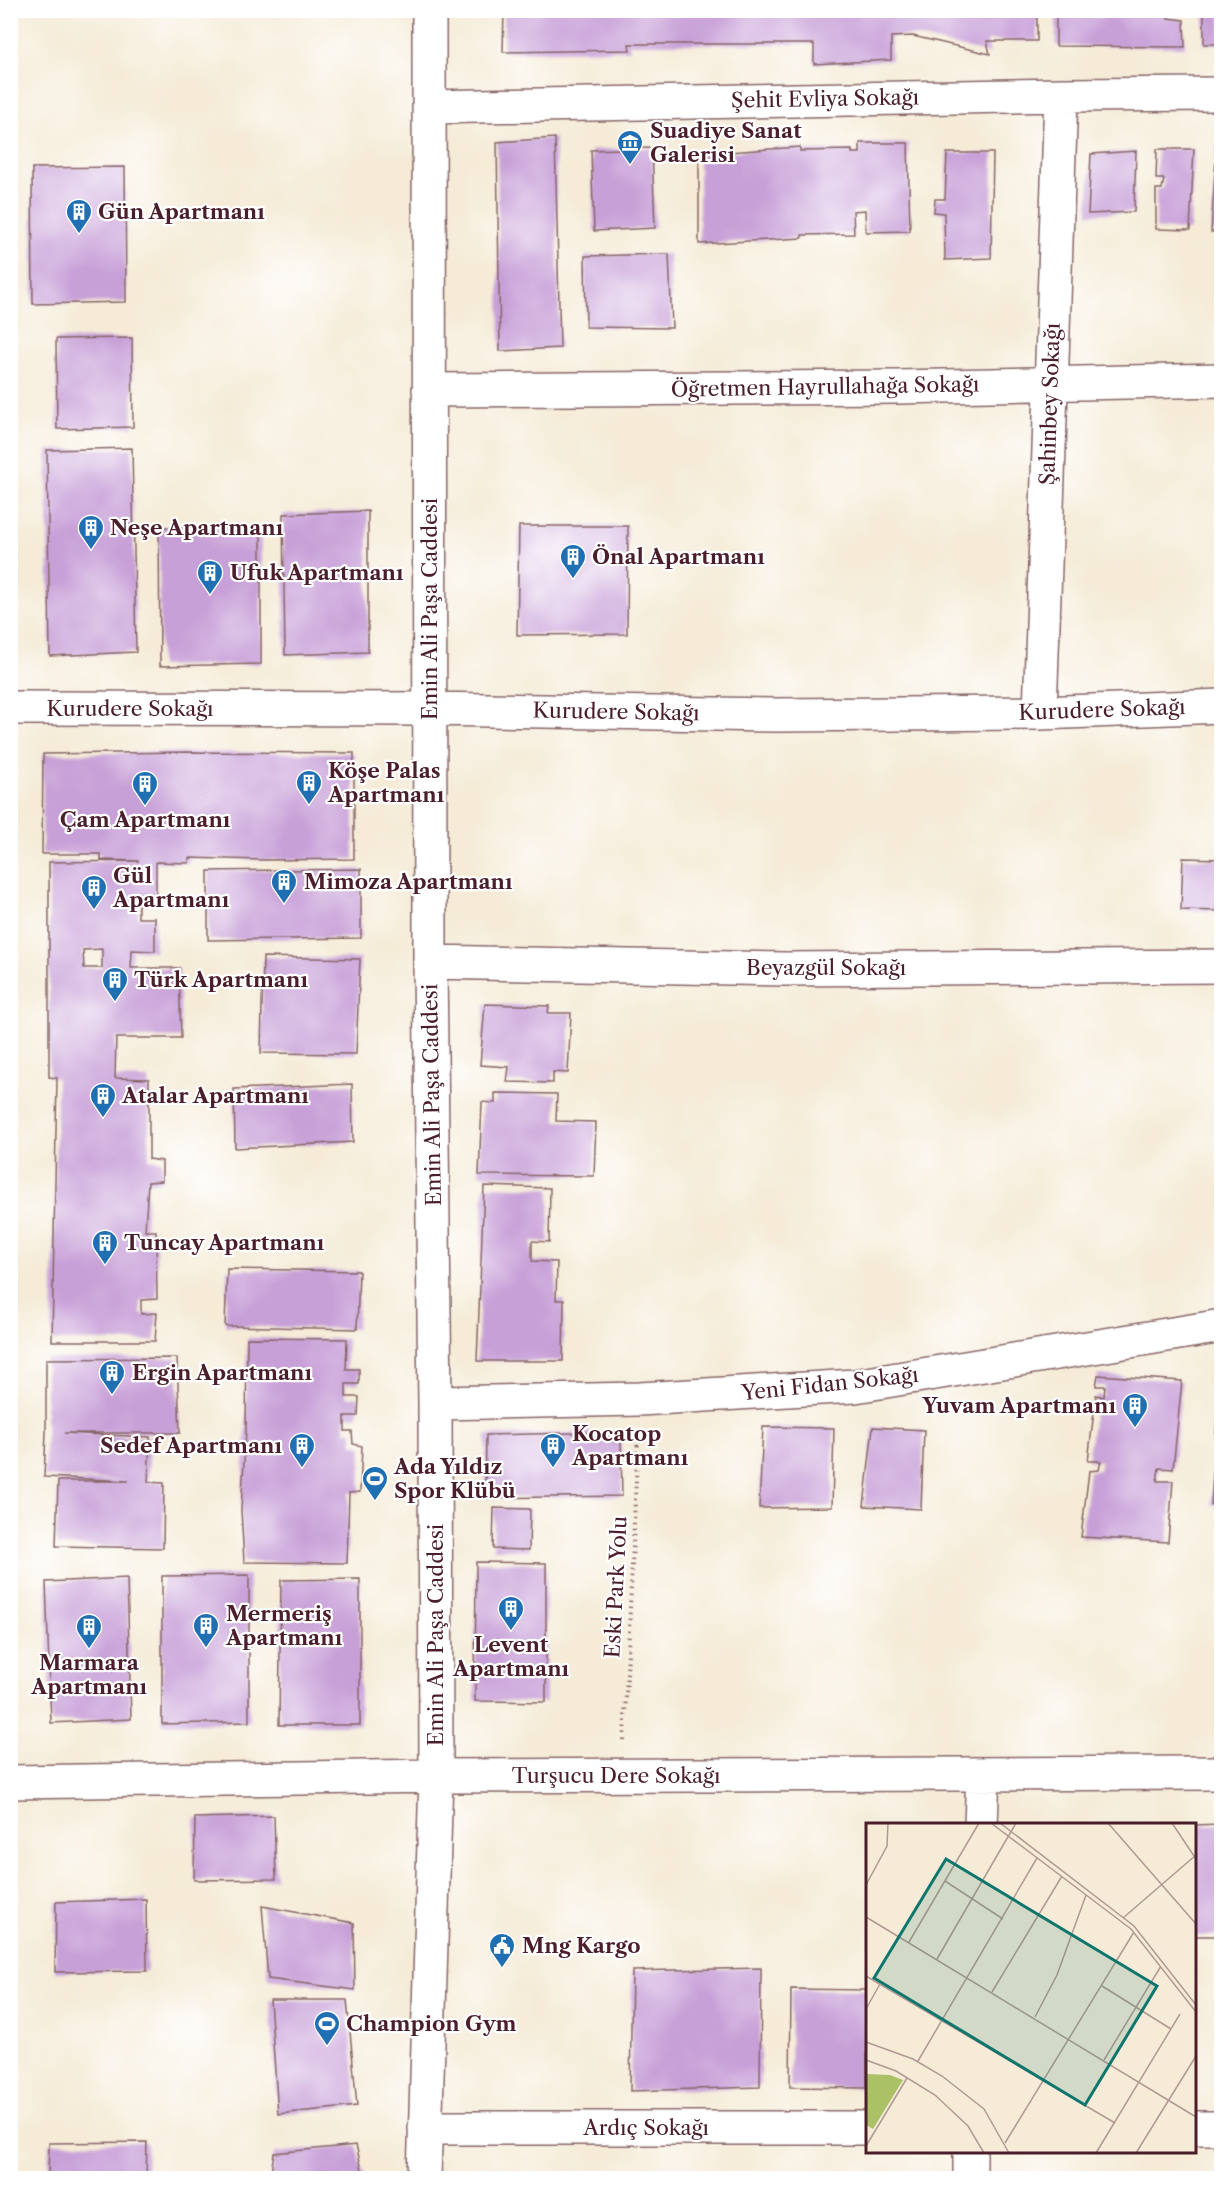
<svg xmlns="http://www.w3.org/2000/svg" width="1232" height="2189" font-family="'Libre Caslon Text',serif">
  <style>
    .building { fill: #c8a0d8; fill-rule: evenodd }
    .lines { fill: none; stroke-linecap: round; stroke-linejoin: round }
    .minor-casing { stroke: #866667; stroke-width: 36 }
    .path { stroke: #866667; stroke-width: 4; stroke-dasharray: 1.5 4.5; stroke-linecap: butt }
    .minor { stroke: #fff; stroke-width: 33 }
    .labels { text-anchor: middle; stroke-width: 4.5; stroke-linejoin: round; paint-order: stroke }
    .street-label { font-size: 21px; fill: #4a1f2b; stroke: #fff }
    .poi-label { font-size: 21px; font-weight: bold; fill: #4a1f2b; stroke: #fff; text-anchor: start }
    .inset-road { fill: none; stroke: #b19992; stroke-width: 1.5 }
    .view { fill: #0f766e; fill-opacity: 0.15; stroke: #0f766e; stroke-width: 3 }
    .inset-edge { fill: none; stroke: #4a1f2b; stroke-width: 3 }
  </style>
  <rect width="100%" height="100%" fill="#fff"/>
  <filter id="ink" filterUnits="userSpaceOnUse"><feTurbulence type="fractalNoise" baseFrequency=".0167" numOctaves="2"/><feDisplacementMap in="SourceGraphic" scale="12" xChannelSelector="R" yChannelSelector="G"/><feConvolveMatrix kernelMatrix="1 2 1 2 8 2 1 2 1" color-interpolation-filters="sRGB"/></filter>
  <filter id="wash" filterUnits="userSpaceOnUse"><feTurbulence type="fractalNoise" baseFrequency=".008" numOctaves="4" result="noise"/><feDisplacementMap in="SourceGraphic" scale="24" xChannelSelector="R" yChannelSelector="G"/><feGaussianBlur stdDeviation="1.35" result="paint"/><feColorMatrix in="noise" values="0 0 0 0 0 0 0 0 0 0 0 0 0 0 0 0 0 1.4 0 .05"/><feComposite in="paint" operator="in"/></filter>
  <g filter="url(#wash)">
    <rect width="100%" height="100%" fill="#f5ebd7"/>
    <g id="blocks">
      <path class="building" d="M 504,10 L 912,10 L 912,14 L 931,14 L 931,10 L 1037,10 L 1037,41 L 987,41 L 990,54 L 913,36 L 891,37 L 891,60 L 814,64 L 814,44 L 629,44 L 630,50 L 503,52 Z
        M 1056,10 L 1091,10 L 1090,17 L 1111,17 L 1111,10 L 1168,10 L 1168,18 L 1184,20 L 1185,47 L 1056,46 Z
        M 1204,10 L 1221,10 L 1221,44 L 1204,44 Z
        M 555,138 L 560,348 L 500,351 L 497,142 Z
        M 1221,142 L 1221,232 L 1211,232 L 1217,143 Z
        M 860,143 L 908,143 L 910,231 L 866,232 L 865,210 L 853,211 L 854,234 L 802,235 L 802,238 L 699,244 L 699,154 L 800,147 L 800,151 L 852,150 L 852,153 L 860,153 Z
        M 652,148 L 655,228 L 594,231 L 591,150 Z
        M 1157,149 L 1194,149 L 1190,230 L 1156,229 L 1156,189 L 1162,189 L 1164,179 L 1156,179 Z
        M 1136,151 L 1134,212 L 1088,214 L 1091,154 Z
        M 947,153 L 993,153 L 991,258 L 945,260 L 944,213 L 934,212 L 935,199 L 945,199 Z
        M 125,167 L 126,302 L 33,304 L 32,168 Z
        M 669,254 L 672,328 L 586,327 L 585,256 Z
        M 132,338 L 133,427 L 57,429 L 56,339 Z
        M 132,448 L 136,652 L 50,656 L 47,450 Z
        M 368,511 L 368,652 L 285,655 L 283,514 Z
        M 519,526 L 628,526 L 627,634 L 517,635 Z
        M 159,527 L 261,529 L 261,664 L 160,666 Z
        M 188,752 L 354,753 L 354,859 L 264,860 L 189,858 L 189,863 L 156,862 L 156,904 L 138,904 L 138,918 L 155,918 L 155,951 L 132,950 L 131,968 L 179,968 L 181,1038 L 116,1038 L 115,1078 L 149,1079 L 149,1159 L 162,1161 L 162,1181 L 148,1182 L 145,1231 L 156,1231 L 157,1299 L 141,1300 L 141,1314 L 157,1313 L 155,1341 L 52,1341 L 57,1078 L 49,1077 L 49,862 L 139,861 L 101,860 L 101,854 L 42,854 L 43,754 ZM 102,949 L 102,968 L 84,968 L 83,950 Z
        M 1183,858 L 1221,859 L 1221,911 L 1181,910 Z
        M 361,869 L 361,938 L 208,940 L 208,871 Z
        M 263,957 L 360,959 L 356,1054 L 261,1053 Z
        M 485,1004 L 549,1006 L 548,1013 L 571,1013 L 568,1073 L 553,1072 L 553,1083 L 507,1082 L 509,1067 L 480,1065 Z
        M 352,1084 L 353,1142 L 235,1148 L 234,1089 Z
        M 495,1093 L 557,1094 L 556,1121 L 596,1122 L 594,1176 L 479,1175 L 482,1102 L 495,1103 Z
        M 484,1186 L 550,1188 L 549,1242 L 532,1241 L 532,1261 L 557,1262 L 556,1300 L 564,1300 L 563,1361 L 477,1361 Z
        M 227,1269 L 359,1271 L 357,1329 L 225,1326 Z
        M 247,1338 L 347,1339 L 346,1369 L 359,1369 L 359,1384 L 346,1384 L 346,1397 L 359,1397 L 358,1416 L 345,1416 L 345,1431 L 352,1431 L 353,1444 L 362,1446 L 360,1492 L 349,1493 L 347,1563 L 244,1562 L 241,1510 L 246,1430 Z
        M 177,1358 L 180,1433 L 64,1433 L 150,1437 L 148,1482 L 164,1483 L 163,1548 L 56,1546 L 58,1481 L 129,1481 L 44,1477 L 46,1433 L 46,1359 Z
        M 1220,1370 L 1221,1370 L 1221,1505 L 1211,1505 Z
        M 1098,1375 L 1182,1381 L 1173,1469 L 1159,1468 L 1157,1481 L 1173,1481 L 1168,1542 L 1081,1537 L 1089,1471 L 1099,1470 L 1101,1461 L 1088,1461 L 1096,1395 L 1104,1397 L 1105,1386 L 1096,1386 Z
        M 763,1427 L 834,1428 L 832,1507 L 759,1508 Z
        M 873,1427 L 924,1430 L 921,1509 L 864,1506 Z
        M 610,1432 L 610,1441 L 621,1442 L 622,1496 L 485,1498 L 486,1435 Z
        M 494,1508 L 530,1509 L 529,1550 L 493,1549 Z
        M 476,1562 L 546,1563 L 546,1702 L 475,1701 Z
        M 249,1575 L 249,1722 L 162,1724 L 162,1576 Z
        M 127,1578 L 131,1719 L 51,1723 L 46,1582 Z
        M 360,1579 L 360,1725 L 279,1725 L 281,1580 Z
        M 274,1816 L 276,1879 L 194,1880 L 195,1818 Z
        M 1221,1824 L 1221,1936 L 1194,1936 L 1194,1825 Z
        M 146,1899 L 147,1971 L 55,1972 L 56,1902 Z
        M 262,1906 L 354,1923 L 355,1990 L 268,1979 Z
        M 761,1968 L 760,2087 L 630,2091 L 632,1971 Z
        M 791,1989 L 867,1990 L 867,2088 L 790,2087 Z
        M 270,2000 L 347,2000 L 357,2106 L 278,2114 Z
        M 147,2142 L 146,2178 L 48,2178 L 49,2143 Z
        M 356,2145 L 364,2178 L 270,2178 L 274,2153 Z"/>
    </g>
  </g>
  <g filter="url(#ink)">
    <use href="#blocks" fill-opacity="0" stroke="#866667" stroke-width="1.5"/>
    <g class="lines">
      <defs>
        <path id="minor" d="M 429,107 L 1061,95 L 1222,94
          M 429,390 L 898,387 L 1222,380
          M 10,708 L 430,709 L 776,715 L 1040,713 L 1222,706
          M 1040,713 L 1061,95
          M 430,962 L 786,969 L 1222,966
          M 435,1403 L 640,1399 L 855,1386 L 1222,1326
          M 10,1782 L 436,1776 L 1222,1773
          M 981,1824 L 983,1774
          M 425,2128 L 868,2128
          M 1194,2128 L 1222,2128
          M 424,2178 L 436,1776 L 435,1403 L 430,962 L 429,10
          M 970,2178 L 970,2152"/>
      </defs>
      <use href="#minor" class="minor-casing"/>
      <path class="path" d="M 624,1740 L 638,1435"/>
      <use href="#minor" class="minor"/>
    </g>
  </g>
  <defs>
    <symbol id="museum-pin" viewBox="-11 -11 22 30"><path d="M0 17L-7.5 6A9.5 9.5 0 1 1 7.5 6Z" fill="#1f6fb2" stroke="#fff"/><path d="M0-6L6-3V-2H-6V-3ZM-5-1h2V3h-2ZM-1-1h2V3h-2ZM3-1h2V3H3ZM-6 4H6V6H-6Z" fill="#fff"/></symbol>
    <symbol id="building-pin" viewBox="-11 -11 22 30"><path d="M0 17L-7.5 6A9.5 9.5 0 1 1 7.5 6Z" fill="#1f6fb2" stroke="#fff"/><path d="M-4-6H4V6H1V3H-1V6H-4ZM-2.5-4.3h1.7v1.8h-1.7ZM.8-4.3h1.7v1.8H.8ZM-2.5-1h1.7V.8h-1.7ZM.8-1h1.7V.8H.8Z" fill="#fff"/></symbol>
    <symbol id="stadium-pin" viewBox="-11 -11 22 30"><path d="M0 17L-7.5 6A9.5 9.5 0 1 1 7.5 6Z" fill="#1f6fb2" stroke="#fff"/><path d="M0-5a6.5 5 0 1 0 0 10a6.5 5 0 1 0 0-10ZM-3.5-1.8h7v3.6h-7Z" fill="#fff"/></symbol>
    <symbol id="civic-pin" viewBox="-11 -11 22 30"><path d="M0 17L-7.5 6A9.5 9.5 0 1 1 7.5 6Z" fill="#1f6fb2" stroke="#fff"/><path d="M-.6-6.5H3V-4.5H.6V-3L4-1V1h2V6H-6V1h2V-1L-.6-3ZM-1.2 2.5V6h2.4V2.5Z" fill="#fff"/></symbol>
  </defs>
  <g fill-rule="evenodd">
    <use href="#museum-pin" x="615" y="128" width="30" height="40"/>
    <use href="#building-pin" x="64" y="197" width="30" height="40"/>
    <use href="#building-pin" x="76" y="513" width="30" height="40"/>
    <use href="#building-pin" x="558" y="542" width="30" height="40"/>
    <use href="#building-pin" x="195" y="558" width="30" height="40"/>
    <use href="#building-pin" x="294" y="768" width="30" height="40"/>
    <use href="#building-pin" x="130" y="769" width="30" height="40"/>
    <use href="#building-pin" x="269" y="867" width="30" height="40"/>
    <use href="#building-pin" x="79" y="873" width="30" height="40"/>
    <use href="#building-pin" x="100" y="965" width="30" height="40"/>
    <use href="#building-pin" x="88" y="1081" width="30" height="40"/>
    <use href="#building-pin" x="90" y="1228" width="30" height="40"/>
    <use href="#building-pin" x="97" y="1358" width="30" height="40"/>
    <use href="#building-pin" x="1120" y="1391" width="30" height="40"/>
    <use href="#building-pin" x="287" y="1431" width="30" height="40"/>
    <use href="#building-pin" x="538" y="1431" width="30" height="40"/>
    <use href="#stadium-pin" x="360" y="1464" width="30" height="40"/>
    <use href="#building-pin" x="496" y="1594" width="30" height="40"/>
    <use href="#building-pin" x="191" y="1611" width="30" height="40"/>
    <use href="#building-pin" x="74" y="1612" width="30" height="40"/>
    <use href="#civic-pin" x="487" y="1931" width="30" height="40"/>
    <use href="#stadium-pin" x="312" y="2009" width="30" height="40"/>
  </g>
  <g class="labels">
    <g class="street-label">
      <text transform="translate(825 99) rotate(-1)" y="7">Şehit Evliya Sokağı</text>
      <text transform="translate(825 387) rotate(-1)" y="7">Öğretmen Hayrullahağa Sokağı</text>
      <text transform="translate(1050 404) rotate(-88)" y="7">Şahinbey Sokağı</text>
      <text transform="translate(430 609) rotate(-90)" y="7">Emin Ali Paşa Caddesi</text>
      <text x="130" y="716">Kurudere Sokağı</text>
      <text transform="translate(1102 710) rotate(-2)" y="7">Kurudere Sokağı</text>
      <text transform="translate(616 712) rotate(1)" y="7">Kurudere Sokağı</text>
      <text x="826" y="975">Beyazgül Sokağı</text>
      <text transform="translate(432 1095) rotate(-91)" y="7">Emin Ali Paşa Caddesi</text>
      <text transform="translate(830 1384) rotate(-6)" y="7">Yeni Fidan Sokağı</text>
      <text transform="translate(616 1587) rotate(-87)" y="7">Eski Park Yolu</text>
      <text transform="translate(436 1635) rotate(-90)" y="7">Emin Ali Paşa Caddesi</text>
      <text x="616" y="1783">Turşucu Dere Sokağı</text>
      <text x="646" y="2135">Ardıç Sokağı</text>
    </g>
    <g class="poi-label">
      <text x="650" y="138">Suadiye Sanat<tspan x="650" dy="24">Galerisi</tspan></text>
      <text x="98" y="219">Gün Apartmanı</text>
      <text x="110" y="535">Neşe Apartmanı</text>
      <text x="592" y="564">Önal Apartmanı</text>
      <text x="230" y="580">Ufuk Apartmanı</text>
      <text x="328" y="778">Köşe Palas<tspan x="328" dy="24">Apartmanı</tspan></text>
      <text x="145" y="827" text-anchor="middle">Çam Apartmanı</text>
      <text x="113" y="883">Gül<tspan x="113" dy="24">Apartmanı</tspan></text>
      <text x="304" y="889">Mimoza Apartmanı</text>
      <text x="134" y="987">Türk Apartmanı</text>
      <text x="122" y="1103">Atalar Apartmanı</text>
      <text x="124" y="1250">Tuncay Apartmanı</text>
      <text x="132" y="1380">Ergin Apartmanı</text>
      <text x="1116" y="1413" text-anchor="end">Yuvam Apartmanı</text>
      <text x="572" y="1441">Kocatop<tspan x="572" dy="24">Apartmanı</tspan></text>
      <text x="282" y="1453" text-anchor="end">Sedef Apartmanı</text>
      <text x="394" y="1474">Ada Yıldız<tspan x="394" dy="24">Spor Klübü</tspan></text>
      <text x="226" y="1621">Mermeriş<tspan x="226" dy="24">Apartmanı</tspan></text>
      <text x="511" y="1652" text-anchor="middle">Levent<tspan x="511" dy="24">Apartmanı</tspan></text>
      <text x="89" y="1670" text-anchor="middle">Marmara<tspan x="89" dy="24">Apartmanı</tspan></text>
      <text x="522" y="1953">Mng Kargo</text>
      <text x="346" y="2031">Champion Gym</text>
    </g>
  </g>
  <g transform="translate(866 1823)">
    <rect width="330" height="330" fill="#f5ebd7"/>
    <path d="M 0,251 L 24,252 L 37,257 L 7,306 L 0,302 Z" fill="#aac165"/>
    <path class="inset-road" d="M 125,0 L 265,106 L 330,189M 134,0 L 268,103 L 330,182M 242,0 L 330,101M 306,0 L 330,36M 79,58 L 137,96M 0,62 L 21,23 L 22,0M 0,94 L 330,294M 257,95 L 330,32M 43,119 L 113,0M 71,136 L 150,0M 0,153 L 249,300M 236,163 L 305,206M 126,169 L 196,53M 0,186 L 14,161M 169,194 L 191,152 L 220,72M 0,219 L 47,236 L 76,253 L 118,286 L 143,330M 0,237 L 30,248 L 69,272 L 102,303 L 118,330M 238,237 L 295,143M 52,238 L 171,35M 139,320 L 268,109M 0,323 L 41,255M 230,330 L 314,191M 270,330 L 330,233"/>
    <path class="view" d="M 80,36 L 291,163 L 219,282 L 8,155 Z"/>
    <rect width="330" height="330" class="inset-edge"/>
  </g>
  <rect width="1232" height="2189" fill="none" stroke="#fff" stroke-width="36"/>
</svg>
